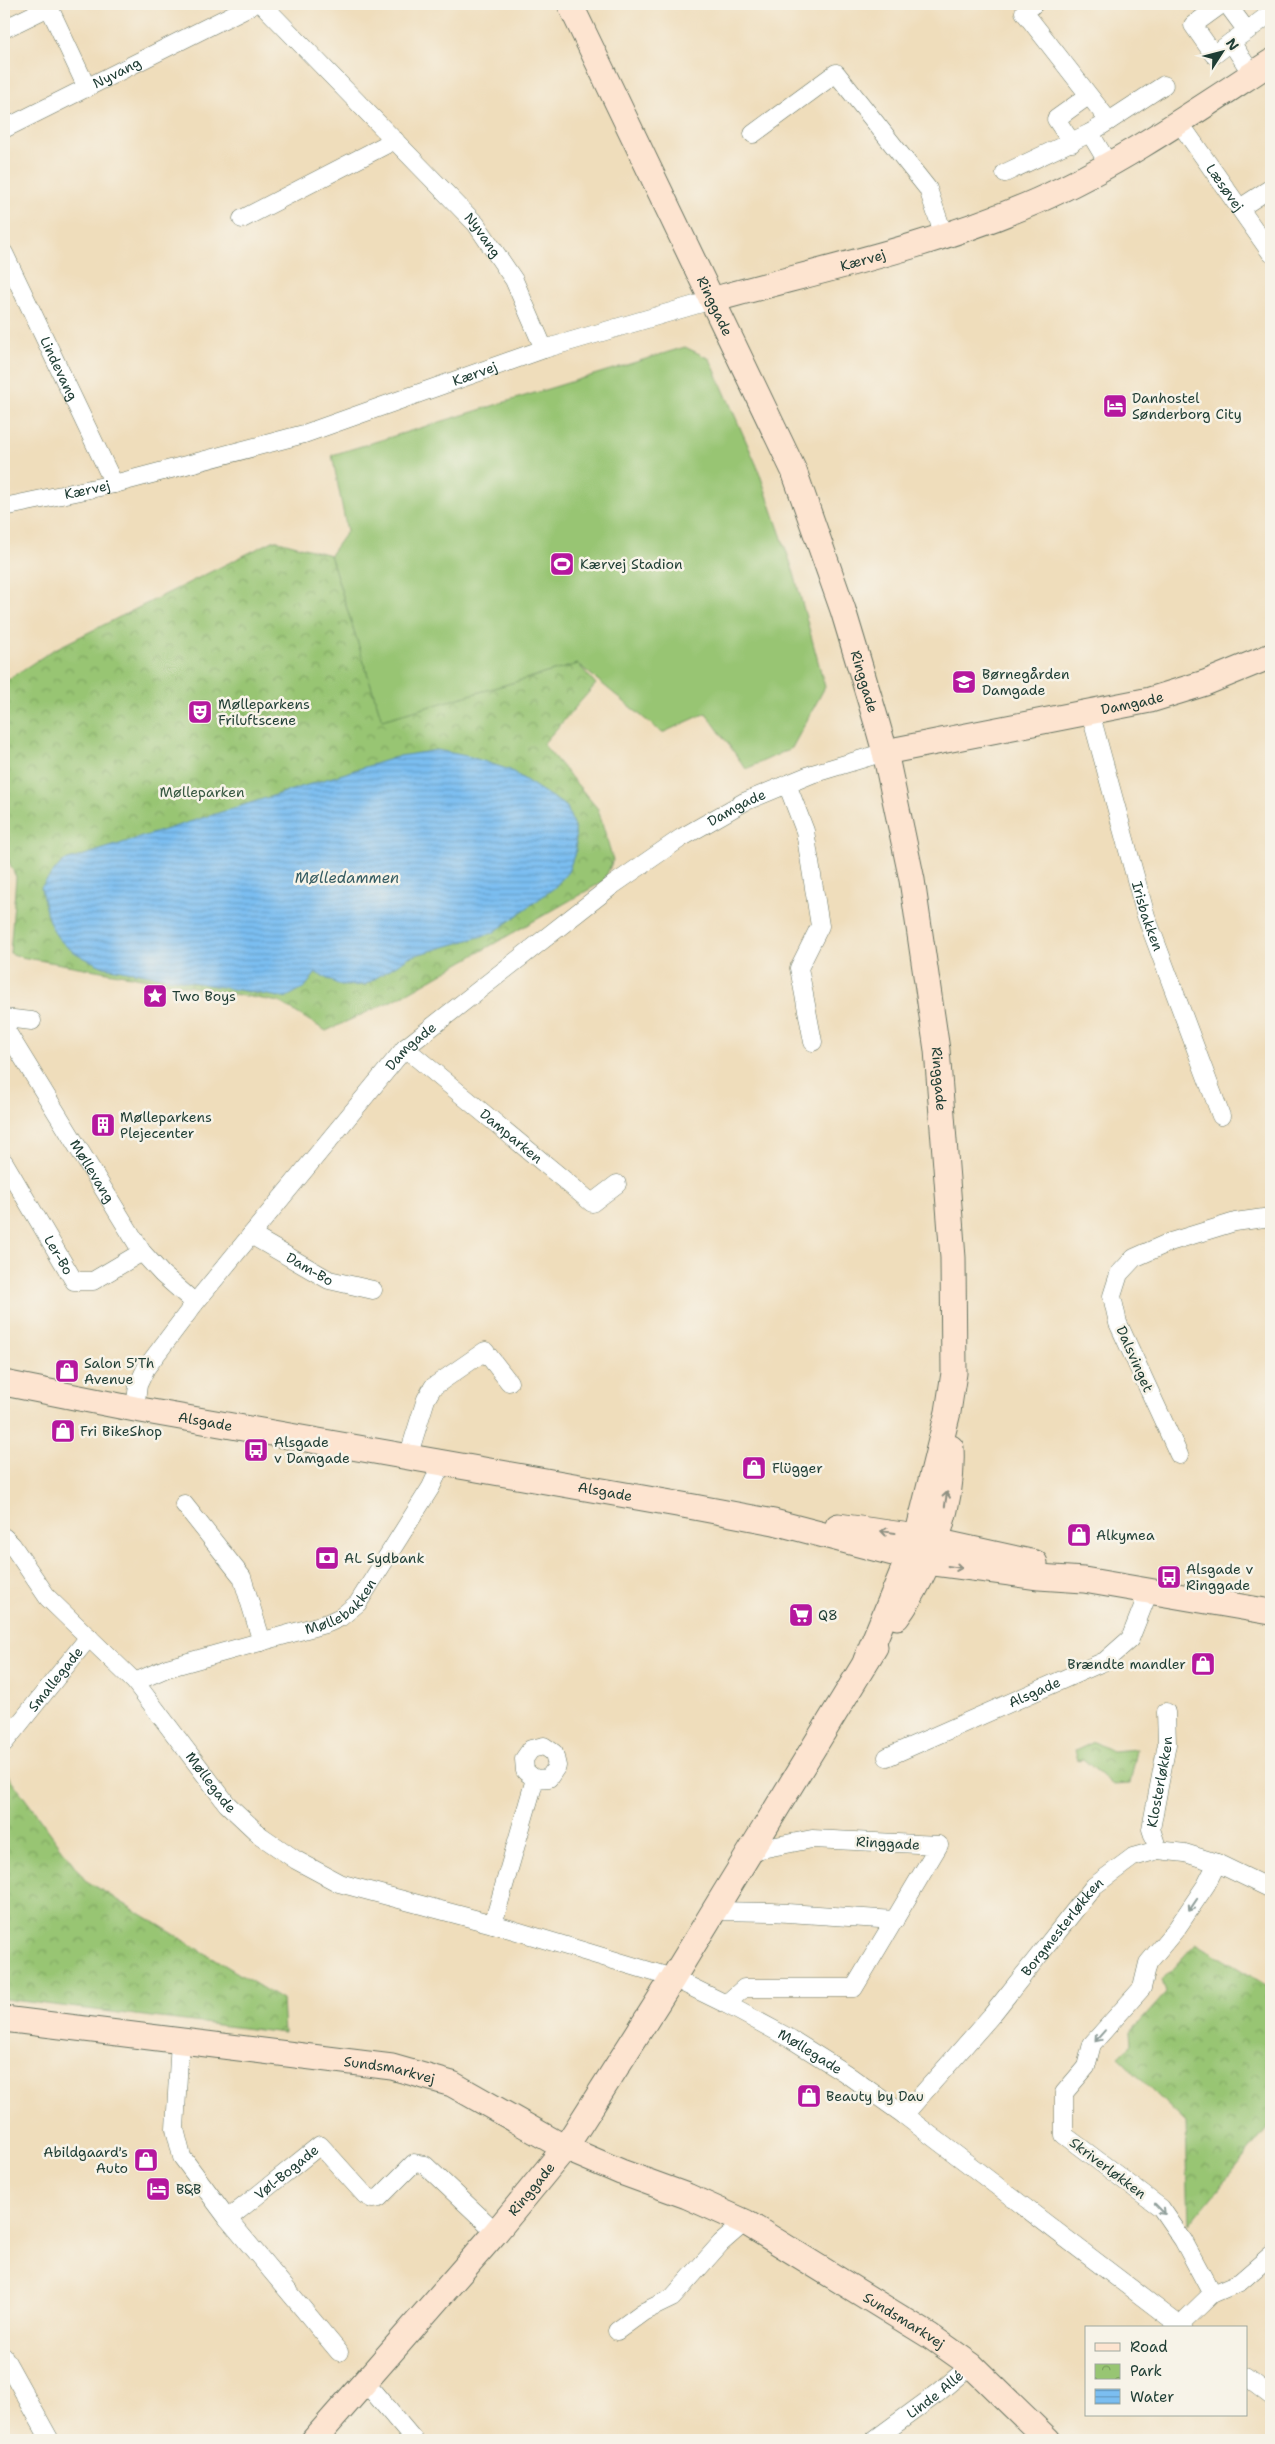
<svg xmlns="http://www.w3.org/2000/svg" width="1275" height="2444" font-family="'Shantell Sans',sans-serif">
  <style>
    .green { fill: #98c573; stroke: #5c8154 }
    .park { fill: url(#park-crowns); stroke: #5c8154 }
    .water { fill: url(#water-rules); stroke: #4d7e92 }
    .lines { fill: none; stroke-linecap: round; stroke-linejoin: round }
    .street-casing { stroke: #687563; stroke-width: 19 }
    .secondary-casing { stroke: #687563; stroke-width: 27 }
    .street { stroke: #fff; stroke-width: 18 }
    .secondary { stroke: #fde4d0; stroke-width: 25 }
    .oneway { stroke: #8e9082 }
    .oneway2 { stroke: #8f9e9a }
    .labels { text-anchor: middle; stroke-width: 5; stroke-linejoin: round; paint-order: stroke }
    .street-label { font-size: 14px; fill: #1f3d34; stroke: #f7f3e8 }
    .poi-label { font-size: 14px; fill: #1f3d34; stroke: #f7f3e8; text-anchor: start }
    .park-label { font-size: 14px; fill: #375841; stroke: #f7f3e8 }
    .water-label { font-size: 15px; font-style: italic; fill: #365d63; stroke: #f7f3e8 }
  </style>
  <defs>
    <pattern id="park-crowns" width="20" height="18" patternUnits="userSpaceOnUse" patternTransform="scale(1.25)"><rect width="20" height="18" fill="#98c573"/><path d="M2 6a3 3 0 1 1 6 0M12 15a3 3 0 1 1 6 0" fill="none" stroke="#7ba15f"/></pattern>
    <pattern id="water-rules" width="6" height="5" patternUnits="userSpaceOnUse" patternTransform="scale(1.25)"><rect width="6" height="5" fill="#7bbef1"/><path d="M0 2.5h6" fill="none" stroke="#649cc4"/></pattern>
  </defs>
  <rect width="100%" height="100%" fill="#f7f3e8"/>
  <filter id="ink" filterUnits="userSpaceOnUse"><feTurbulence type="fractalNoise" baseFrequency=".02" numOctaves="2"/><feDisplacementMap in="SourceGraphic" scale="10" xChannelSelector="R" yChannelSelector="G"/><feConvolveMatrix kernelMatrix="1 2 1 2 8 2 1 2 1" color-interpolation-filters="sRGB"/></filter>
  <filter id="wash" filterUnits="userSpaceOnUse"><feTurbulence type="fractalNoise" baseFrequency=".0096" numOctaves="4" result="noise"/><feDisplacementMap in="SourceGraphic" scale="20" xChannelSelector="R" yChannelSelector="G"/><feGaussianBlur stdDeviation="1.12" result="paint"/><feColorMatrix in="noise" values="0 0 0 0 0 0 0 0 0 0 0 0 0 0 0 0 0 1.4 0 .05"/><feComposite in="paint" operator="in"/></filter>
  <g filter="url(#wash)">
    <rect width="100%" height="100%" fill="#efddbb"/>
    <path class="green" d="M 685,347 L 710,359 L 757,466 L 794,573 L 825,687 L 792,748 L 746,769 L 706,713 L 662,733 L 578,664 L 382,721 L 330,555 L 347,531 L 332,455 Z"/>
    <path class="park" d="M 275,540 L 330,555 L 382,720 L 578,664 L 596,684 L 543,744 L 598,809 L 613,860 L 604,881 L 404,995 L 326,1031 L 279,1002 L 21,957 L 10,953 L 16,877 L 4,852 L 4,682 L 53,650 Z
      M 1094,1742 L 1112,1751 L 1137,1749 L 1130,1784 L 1113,1785 L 1083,1759 L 1078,1760 L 1075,1751 Z
      M 4,1770 L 85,1880 L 282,2000 L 284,2033 L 4,1999 Z
      M 1196,1943 L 1271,1988 L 1271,2124 L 1189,2225 L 1186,2123 L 1118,2057 L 1132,2044 L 1131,2032 L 1166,1993 L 1162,1980 Z"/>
    <path class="water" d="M 437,750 L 471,757 L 510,770 L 567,807 L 575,830 L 576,850 L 568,872 L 554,888 L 493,933 L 409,957 L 365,985 L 341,986 L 316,973 L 305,987 L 285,998 L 104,967 C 58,947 49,936 41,887 L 62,862 L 400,756 Z"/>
  </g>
  <g filter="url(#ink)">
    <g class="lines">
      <defs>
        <g id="street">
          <path id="s1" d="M 262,4 L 476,224 L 514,280 L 544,349"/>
          <path d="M 1034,4 L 1024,12 L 1109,121 L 1090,133 L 1109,165"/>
          <path d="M 1222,4 L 1193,25 L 1214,55 L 1231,42"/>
          <path d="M 1227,4 L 1247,31 L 1231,42 L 1252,74"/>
          <path d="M 4,29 L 49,7 L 87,88"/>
          <path d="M 1247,31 L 1271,13"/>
          <path d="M 1109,121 L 1164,85"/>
          <path id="s2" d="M 1179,122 L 1271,253"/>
          <path id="s3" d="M 4,129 L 254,4"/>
          <path d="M 753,134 L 836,73 L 928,189 L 944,236"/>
          <path d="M 1072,143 L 1056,119 L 1088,96"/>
          <path d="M 1005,173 L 1090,133"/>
          <path d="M 1240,208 L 1271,188"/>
          <path d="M 242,219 L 395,140"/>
          <path id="s4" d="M 4,253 L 114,484"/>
          <path id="s5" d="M 4,507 L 114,484 L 304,434 L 544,349 L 712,300"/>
          <path id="s6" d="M 1090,712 L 1146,916 L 1221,1116"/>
          <path d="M 787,784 L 805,831 L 820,926 L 799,968 L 813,1042"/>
          <path d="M 4,1018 L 32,1021"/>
          <path id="s7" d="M 4,1027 L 142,1252 L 162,1274 L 195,1303"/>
          <path id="s8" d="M 405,1048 L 592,1203 L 617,1184"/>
          <path id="s9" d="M 4,1162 L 74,1281 L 93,1281 L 142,1252"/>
          <path id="s10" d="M 251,1235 L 329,1280 L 373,1290"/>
          <path id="s11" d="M 135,1409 L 138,1385 L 146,1368 L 195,1303 L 405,1048 L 613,885 L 681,838 L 744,802 L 812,774 L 885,752"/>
          <path d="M 1179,1455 L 1118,1323 L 1112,1296 L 1119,1274 L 1134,1258 L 1170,1242 L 1235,1222 L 1271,1217"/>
          <path d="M 408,1457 L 426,1399 L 433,1387 L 485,1351 L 509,1382"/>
          <path d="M 184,1504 L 242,1577 L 262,1642"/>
          <path id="s12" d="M 4,1537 L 12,1545 L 48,1598 L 135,1682 L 227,1804 L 261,1836 L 296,1860 L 339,1883 L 493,1924 L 673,1978 L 726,2004 L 791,2039 L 845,2073 L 904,2115 L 1183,2328"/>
          <path id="s13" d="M 135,1682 L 167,1668 L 328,1623 L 341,1617 L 358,1603 L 431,1487 L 442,1463"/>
          <path id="s14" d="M 4,1743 L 89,1637"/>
          <path id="s15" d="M 887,1757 L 1105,1661 L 1130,1639 L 1149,1591"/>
          <path id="s16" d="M 1158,1850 L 1151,1829 L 1167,1744 L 1166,1712"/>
          <path d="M 714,1911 L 772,1912 L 895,1920"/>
          <path d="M 493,1924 L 535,1779 L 549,1778 L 557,1766 L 554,1753 L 544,1746 L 531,1749 L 524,1759 L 525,1771 L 535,1779"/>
          <path d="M 726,2004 L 744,1988 L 854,1988 L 939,1845 L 812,1839 L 751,1851"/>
          <path d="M 180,2040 L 175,2129 L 182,2157 L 228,2219 L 339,2352"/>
          <path id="s17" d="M 904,2115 L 991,2016 L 1094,1886 L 1133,1857 L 1158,1850 L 1185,1853 L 1217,1863 L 1271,1889"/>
          <path id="s18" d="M 228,2219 L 320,2145 L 365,2195 L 372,2199 L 379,2198 L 414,2163 L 425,2165 L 496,2232"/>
          <path d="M 1212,2294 L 1183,2240 L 1161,2208 L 1064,2135 L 1064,2093 L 1086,2067 L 1092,2044 L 1142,1988 L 1148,1963 L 1177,1928 L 1206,1885 L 1217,1863"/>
          <path d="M 1180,2325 L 1212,2294 L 1240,2282 L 1271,2255"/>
          <path d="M 617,2331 L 643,2312 L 672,2298 L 721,2243 L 745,2222"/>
          <path d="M 4,2357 L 50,2440"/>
          <path d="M 1246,2377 L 1271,2396"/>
          <path d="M 365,2382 L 414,2440"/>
          <path id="s19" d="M 874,2440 L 938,2393 L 971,2365"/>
        </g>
        <g id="secondary">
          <path id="s20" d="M 570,4 L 794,471 L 843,610 L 876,720 L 885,752 L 912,880 L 937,1050 L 953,1258 L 954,1373 L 948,1412 L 917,1537 L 866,1660"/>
          <path id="s21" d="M 712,300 C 821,270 934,246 1037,201 C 1120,164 1196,111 1271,62"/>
          <path id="s22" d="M 885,752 L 1150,700 L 1205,683 L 1271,656"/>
          <path id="s23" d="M 4,1383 L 135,1409 L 694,1507 L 774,1522 L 927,1562 L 1039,1577 L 1084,1580 L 1271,1612"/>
          <path d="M 838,1526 L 917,1537 L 1035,1563"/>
          <path d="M 897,1617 C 930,1572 954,1503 951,1448"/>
          <path id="s24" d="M 4,2019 L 392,2067 L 452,2084 L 565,2148 L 621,2172 L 687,2196 L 745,2222 L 930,2336 L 971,2365 L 1048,2440"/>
          <path id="s25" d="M 314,2440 L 496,2232 L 565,2148 L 673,1978 L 875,1647"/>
        </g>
      </defs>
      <use href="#street" class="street-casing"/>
      <use href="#secondary" class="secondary-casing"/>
      <use href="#street" class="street"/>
      <use href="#secondary" class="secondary"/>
    </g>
    <defs><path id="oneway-shaft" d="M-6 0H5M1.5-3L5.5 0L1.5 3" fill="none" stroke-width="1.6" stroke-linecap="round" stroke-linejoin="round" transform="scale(1.25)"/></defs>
    <g class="oneway">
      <use href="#oneway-shaft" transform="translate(946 1499) rotate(-81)"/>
      <use href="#oneway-shaft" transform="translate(888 1532) rotate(-172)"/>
      <use href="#oneway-shaft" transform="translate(955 1567) rotate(8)"/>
    </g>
    <g class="oneway2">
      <use href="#oneway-shaft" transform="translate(1193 1905) rotate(124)"/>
      <use href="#oneway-shaft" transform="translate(1100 2036) rotate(131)"/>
      <use href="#oneway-shaft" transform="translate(1160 2209) rotate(46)"/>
    </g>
  </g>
  <defs>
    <symbol id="hotel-square" viewBox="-11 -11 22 22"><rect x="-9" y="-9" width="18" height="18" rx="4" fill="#b5179e" stroke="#f7f3e8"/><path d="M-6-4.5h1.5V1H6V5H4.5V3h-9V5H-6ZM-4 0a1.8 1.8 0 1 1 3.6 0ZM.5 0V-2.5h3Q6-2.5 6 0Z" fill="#fff"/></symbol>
    <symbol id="stadium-square" viewBox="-11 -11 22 22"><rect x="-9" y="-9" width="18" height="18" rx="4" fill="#b5179e" stroke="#f7f3e8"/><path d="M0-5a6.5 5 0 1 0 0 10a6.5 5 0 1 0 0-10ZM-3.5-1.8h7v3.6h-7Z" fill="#fff"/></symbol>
    <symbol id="school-square" viewBox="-11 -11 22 22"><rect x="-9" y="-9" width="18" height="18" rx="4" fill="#b5179e" stroke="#f7f3e8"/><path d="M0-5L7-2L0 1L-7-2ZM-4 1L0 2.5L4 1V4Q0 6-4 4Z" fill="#fff"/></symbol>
    <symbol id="theatre-square" viewBox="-11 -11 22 22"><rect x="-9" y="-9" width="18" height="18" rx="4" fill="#b5179e" stroke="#f7f3e8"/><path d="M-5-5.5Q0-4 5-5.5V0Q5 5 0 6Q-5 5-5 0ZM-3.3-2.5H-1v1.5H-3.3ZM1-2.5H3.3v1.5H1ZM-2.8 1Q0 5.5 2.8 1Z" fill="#fff"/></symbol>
    <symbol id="sight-square" viewBox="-11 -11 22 22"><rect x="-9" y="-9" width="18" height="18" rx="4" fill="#b5179e" stroke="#f7f3e8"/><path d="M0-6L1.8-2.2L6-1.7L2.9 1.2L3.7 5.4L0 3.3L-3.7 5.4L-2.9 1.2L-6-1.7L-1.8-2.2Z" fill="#fff"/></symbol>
    <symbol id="building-square" viewBox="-11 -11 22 22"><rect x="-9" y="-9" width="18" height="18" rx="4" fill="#b5179e" stroke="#f7f3e8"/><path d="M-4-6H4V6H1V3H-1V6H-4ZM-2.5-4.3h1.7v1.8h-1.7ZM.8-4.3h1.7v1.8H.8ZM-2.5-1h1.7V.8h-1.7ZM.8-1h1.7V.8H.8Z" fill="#fff"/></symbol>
    <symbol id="shop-square" viewBox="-11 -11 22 22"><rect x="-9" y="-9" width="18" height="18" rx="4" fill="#b5179e" stroke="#f7f3e8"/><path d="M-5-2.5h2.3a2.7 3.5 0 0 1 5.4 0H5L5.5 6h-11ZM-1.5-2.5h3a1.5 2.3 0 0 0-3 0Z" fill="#fff"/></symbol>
    <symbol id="bus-square" viewBox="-11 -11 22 22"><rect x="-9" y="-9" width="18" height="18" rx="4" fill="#b5179e" stroke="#f7f3e8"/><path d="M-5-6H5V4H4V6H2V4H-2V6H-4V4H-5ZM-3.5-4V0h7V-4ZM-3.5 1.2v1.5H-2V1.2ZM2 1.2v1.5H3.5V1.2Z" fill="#fff"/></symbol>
    <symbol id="bank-square" viewBox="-11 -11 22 22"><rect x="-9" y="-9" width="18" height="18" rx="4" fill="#b5179e" stroke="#f7f3e8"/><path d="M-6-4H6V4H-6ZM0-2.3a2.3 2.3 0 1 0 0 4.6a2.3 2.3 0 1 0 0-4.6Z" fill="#fff"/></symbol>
    <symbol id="supermarket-square" viewBox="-11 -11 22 22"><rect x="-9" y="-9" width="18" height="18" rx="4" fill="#b5179e" stroke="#f7f3e8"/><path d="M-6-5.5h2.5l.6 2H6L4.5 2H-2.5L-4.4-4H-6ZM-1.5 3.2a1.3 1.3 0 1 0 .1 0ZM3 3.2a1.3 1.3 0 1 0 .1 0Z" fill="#fff"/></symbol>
  </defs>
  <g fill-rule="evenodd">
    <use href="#hotel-square" x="1101" y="392" width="28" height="28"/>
    <use href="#stadium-square" x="548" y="550" width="28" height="28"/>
    <use href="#school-square" x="950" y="668" width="28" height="28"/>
    <use href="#theatre-square" x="186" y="698" width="28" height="28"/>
    <use href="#sight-square" x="141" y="982" width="28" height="28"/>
    <use href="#building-square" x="89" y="1111" width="28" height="28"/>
    <use href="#shop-square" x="53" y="1357" width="28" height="28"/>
    <use href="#shop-square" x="49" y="1417" width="28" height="28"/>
    <use href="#bus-square" x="242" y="1436" width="28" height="28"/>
    <use href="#shop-square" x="740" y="1454" width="28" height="28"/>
    <use href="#shop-square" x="1065" y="1521" width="28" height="28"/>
    <use href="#bank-square" x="313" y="1544" width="28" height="28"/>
    <use href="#bus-square" x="1155" y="1563" width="28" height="28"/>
    <use href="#supermarket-square" x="787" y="1601" width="28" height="28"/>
    <use href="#shop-square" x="1189" y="1650" width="28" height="28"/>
    <use href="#shop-square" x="795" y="2082" width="28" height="28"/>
    <use href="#shop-square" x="132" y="2146" width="28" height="28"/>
    <use href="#hotel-square" x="144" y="2175" width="28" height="28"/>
  </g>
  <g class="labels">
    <g class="street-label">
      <text dy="5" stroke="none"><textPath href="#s3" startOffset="126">Nyvang</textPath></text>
      <text dy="5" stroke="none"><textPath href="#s2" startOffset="80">Læsøvej</textPath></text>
      <text dy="5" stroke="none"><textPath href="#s1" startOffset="320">Nyvang</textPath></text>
      <text dy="5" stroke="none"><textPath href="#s21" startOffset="156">Kærvej</textPath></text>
      <text dy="5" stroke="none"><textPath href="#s20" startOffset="335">Ringgade</textPath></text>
      <text dy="5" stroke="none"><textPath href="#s4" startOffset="128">Lindevang</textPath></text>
      <text dy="5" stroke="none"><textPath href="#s5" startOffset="490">Kærvej</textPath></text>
      <text dy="5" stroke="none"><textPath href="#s5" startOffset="85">Kærvej</textPath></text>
      <text dy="5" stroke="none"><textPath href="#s20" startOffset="740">Ringgade</textPath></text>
      <text dy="5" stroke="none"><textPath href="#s22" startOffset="252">Damgade</textPath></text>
      <text dy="5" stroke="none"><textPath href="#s11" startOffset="865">Damgade</textPath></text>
      <text dy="5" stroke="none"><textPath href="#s6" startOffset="212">Irisbakken</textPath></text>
      <text dy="5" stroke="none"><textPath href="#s11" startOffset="460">Damgade</textPath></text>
      <text dy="5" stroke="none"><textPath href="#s20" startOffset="1145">Ringgade</textPath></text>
      <text dy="5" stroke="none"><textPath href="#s8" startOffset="138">Damparken</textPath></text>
      <text dy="5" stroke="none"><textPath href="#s7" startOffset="169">Møllevang</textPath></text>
      <text dy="5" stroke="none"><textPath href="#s9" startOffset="108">Ler-Bo</textPath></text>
      <text dy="5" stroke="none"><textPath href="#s10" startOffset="68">Dam-Bo</textPath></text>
      <text transform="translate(1135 1359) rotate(66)" y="5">Dalsvinget</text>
      <text dy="5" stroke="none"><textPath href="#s23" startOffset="205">Alsgade</textPath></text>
      <text dy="5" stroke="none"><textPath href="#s23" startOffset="611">Alsgade</textPath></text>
      <text dy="5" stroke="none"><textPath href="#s13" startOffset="222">Møllebakken</textPath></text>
      <text dy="5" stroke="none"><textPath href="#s14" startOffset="82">Smallegade</textPath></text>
      <text dy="5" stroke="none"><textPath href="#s15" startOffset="161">Alsgade</textPath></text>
      <text dy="5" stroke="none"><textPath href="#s12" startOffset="322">Møllegade</textPath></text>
      <text dy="5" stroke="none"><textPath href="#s16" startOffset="70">Klosterløkken</textPath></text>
      <text transform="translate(888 1843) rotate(3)" y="5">Ringgade</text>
      <text dy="5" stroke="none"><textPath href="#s17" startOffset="246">Borgmesterløkken</textPath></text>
      <text dy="5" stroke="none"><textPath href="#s12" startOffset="990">Møllegade</textPath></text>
      <text dy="5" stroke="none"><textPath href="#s24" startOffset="389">Sundsmarkvej</textPath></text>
      <text transform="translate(1108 2168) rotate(37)" y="5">Skriverløkken</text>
      <text dy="5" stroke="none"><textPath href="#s18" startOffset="75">Vøl-Bogade</textPath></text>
      <text dy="5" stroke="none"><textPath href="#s25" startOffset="332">Ringgade</textPath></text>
      <text dy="5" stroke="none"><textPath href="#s24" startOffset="965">Sundsmarkvej</textPath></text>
      <text dy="5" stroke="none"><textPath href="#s19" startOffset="76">Linde Allé</textPath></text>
    </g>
    <g class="poi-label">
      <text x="1132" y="403">Danhostel<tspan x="1132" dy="16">Sønderborg City</tspan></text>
      <text x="580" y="569">Kærvej Stadion</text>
      <text x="982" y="679">Børnegården<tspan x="982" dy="16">Damgade</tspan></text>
      <text x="218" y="709">Mølleparkens<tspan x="218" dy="16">Friluftscene</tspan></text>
      <text x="172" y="1001">Two Boys</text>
      <text x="120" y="1122">Mølleparkens<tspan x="120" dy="16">Plejecenter</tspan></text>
      <text x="84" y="1368">Salon 5'Th<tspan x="84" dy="16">Avenue</tspan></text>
      <text x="80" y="1436">Fri BikeShop</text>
      <text x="274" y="1447">Alsgade<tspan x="274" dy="16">v Damgade</tspan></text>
      <text x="772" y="1473">Flügger</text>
      <text x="1096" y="1540">Alkymea</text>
      <text x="344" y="1563">AL Sydbank</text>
      <text x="1186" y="1574">Alsgade v<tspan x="1186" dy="16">Ringgade</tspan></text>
      <text x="818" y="1620">Q8</text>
      <text x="1186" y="1669" text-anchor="end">Brændte mandler</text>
      <text x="826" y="2101">Beauty by Dau</text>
      <text x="128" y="2157" text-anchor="end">Abildgaard's<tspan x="128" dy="16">Auto</tspan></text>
      <text x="176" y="2194">B&amp;B</text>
    </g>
    <g class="park-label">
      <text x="202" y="797">Mølleparken</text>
    </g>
    <g class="water-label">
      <text x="347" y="883">Mølledammen</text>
    </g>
  </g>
  <rect width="1275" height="2444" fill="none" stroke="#f7f3e8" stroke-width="20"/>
  <rect x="1085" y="2326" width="162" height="90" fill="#f7f3e8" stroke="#a1aaa0"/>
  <rect x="1095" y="2343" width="25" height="8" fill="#fde4d0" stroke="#a1aaa0"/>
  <text x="1130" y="2352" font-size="15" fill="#1f3d34">Road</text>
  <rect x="1095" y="2364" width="25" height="15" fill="url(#park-crowns)" stroke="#a1aaa0"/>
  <text x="1130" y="2376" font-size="15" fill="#1f3d34">Park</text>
  <rect x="1095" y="2389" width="25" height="15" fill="url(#water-rules)" stroke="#a1aaa0"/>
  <text x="1130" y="2402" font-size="15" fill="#1f3d34">Water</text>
  <g transform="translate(1222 52) rotate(54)" stroke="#f7f3e8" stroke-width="4" paint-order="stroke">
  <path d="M0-4L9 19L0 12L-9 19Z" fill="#1f3d34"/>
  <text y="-8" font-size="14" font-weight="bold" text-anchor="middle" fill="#1f3d34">N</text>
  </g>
</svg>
